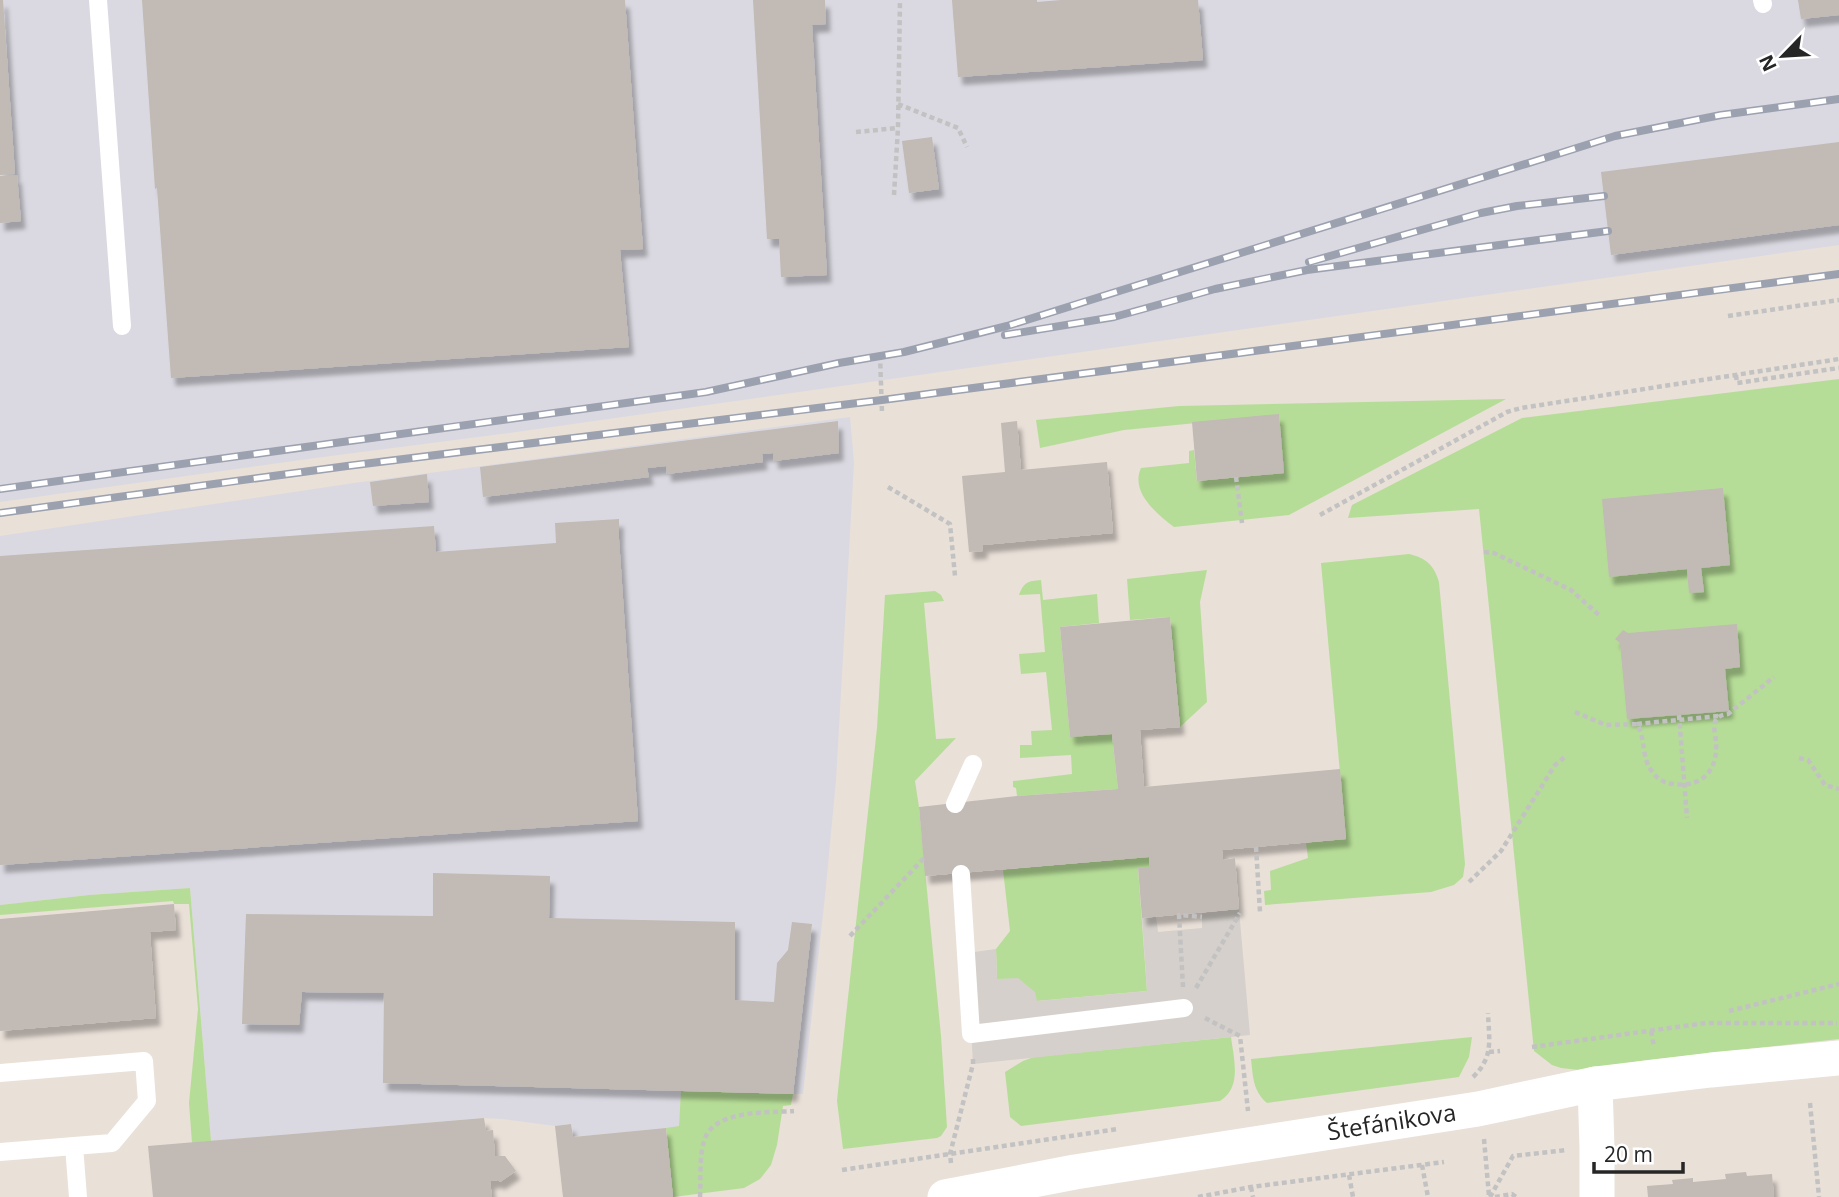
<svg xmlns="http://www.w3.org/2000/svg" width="1839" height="1197" font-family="'Open Sans',sans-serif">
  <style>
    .industrial { fill: #dad9e1 }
    .green { fill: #b6dd97 }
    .plaza { fill: #d5d0cb }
    .building { fill: #c1bab5; filter: url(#shadow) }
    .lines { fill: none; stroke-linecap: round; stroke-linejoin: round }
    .path { stroke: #c2c2c2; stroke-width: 4.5; stroke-dasharray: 5 3.5; stroke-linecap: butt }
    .service { stroke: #fff; stroke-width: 18 }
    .minor { stroke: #fff; stroke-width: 35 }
    .rail-casing { stroke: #9ca1b0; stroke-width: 8 }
    .rail { stroke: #fff; stroke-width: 5; stroke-dasharray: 16; stroke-linecap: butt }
    .labels { text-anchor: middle; stroke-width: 7; stroke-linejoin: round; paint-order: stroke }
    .street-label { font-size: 24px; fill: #262626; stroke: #fff }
  </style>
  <defs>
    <filter id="shadow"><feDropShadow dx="4.5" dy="8" stdDeviation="2" flood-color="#0004"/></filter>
  </defs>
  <rect width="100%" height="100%" fill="#e9e0d8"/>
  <path class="industrial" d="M 0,0 L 1839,0 L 1839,245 L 509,433 L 315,458 L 0,502 Z
    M 850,417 L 854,463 L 836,780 L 825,896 L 803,1094 L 681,1091 L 679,1127 L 573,1137 L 571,1124 L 555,1126 L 503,1119 L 484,1118 L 211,1141 L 190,888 L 89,895 L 0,905 L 0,536 L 354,483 Z"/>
  <path class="green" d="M 1839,379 L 1839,1039 L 1648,1060 L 1579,1070 L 1561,1068 L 1552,1065 L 1534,1051 L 1479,509 L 1348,518 L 1352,505 L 1522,418 Z
    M 1506,399 L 1289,515 L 1174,527 C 1157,514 1130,492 1141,468 L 1189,463 L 1189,451 L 1194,450 L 1197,481 L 1283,473 L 1279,415 L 1124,430 L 1040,448 L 1036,420 L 1179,406 Z
    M 1409,554 C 1426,558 1434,565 1439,582 L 1465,864 L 1463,877 L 1454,885 L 1431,892 L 1265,905 L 1264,891 L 1271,890 L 1270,871 L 1308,858 L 1306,843 L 1346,839 L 1321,563 Z
    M 1207,570 L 1200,602 L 1207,702 L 1180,727 L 1170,617 L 1130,620 L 1127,579 Z
    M 1041,580 L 1043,600 L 1097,594 L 1099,623 L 1060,627 L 1070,736 L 1112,734 L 1118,789 L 1017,796 L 1016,788 L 1013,787 L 1013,781 L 1072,774 L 1071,755 L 1020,758 L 1020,745 L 1032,745 L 1031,731 L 1052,730 L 1046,672 L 1021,674 L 1019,654 L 1045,652 L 1040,594 L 1019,595 C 1024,582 1028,581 1041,580 Z
    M 935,591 L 941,595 L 944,601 L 924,603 L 936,739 L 956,738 L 915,781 L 919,807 L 941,1036 L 947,1127 L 941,1136 L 937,1138 L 843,1149 L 837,1101 L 839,1081 L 877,728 L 885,595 Z
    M 1149,857 L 1149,867 L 1138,868 L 1147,991 L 1037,1001 L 997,979 L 996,949 L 1010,931 L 1003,870 Z
    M 190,888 L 211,1141 L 192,1143 L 189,1103 L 198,1009 L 189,904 L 174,904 L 173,901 L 0,915 L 0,905 L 89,895 Z
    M 1231,1037 C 1234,1060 1242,1087 1220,1101 L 1021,1126 L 1010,1117 L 1005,1072 L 1023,1061 L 1034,1057 Z
    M 1472,1037 L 1469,1057 L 1459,1077 L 1267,1103 C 1253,1091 1253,1077 1251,1059 Z
    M 681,1091 L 793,1094 L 791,1105 L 783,1106 L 777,1145 L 771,1165 L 760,1179 L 744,1188 L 673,1197 L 666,1128 L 679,1126 Z"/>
  <path class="plaza" d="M 1239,909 L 1250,1035 L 973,1064 L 967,953 L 996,949 L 997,979 L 1018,978 L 1035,992 L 1037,1001 L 1147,991 L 1142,918 L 1156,917 L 1158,932 L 1202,928 L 1202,913 Z"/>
  <path class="building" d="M 0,0 L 3,0 L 15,174 L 0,175 Z
    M 142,0 L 625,0 L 643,249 L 620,250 L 629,347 L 171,378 L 157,188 L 155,189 Z
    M 753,0 L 825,0 L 826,24 L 812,25 L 827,275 L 781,277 L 779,239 L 767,239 Z
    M 952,0 L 1037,0 L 1037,2 L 1061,0 L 1198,0 L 1203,60 L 958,77 Z
    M 1798,0 L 1839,0 L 1839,15 L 1801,19 Z
    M 932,137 L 939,189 L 909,193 L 902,141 Z
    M 1839,142 L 1839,225 L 1611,255 L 1601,172 Z
    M 17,175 L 21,221 L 0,223 L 0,176 Z
    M 1279,414 L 1284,473 L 1197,481 L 1192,422 Z
    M 838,421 L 839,453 L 774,461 L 773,453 L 762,454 L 763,462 L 667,474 L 666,466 L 647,468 L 649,477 L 483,497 L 480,467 Z
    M 1017,421 L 1021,470 L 1107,462 L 1113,533 L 983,545 L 983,551 L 969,552 L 962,476 L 1005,472 L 1001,423 Z
    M 427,474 L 429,502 L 373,506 L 370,482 Z
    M 1723,488 L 1730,565 L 1701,568 L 1704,592 L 1689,593 L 1687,569 L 1609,577 L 1602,499 Z
    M 619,519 L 619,539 L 638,821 L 0,865 L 0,556 L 434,526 L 436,552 L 556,543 L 555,523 Z
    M 1170,617 L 1180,727 L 1140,730 L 1144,787 L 1340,769 L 1346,839 L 1222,850 L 1223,860 L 1235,858 L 1239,909 L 1142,918 L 1138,867 L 1149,867 L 1149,857 L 925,876 L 919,807 L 1017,796 L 1118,789 L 1112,734 L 1070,737 L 1060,627 Z
    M 1737,624 L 1740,667 L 1725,669 L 1729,711 L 1627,719 L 1620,643 L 1615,639 L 1623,630 L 1628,633 Z
    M 433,873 L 550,876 L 549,918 L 735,922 L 735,1000 L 774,1002 L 777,963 L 788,950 L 792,922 L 812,924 L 793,1094 L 383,1083 L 384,993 L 302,992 L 299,1025 L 242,1024 L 246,914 L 433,916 Z
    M 174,904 L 176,930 L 150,932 L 156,1018 L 0,1031 L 0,919 Z
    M 484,1118 L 486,1131 L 493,1130 L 495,1156 L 505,1156 L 516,1171 L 500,1182 L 498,1180 L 490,1181 L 492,1197 L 153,1197 L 148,1146 Z
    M 571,1124 L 573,1137 L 666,1128 L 673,1197 L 563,1197 L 555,1126 Z
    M 1746,1172 L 1747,1176 L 1772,1174 L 1774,1197 L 1648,1197 L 1647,1186 L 1673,1184 L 1672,1180 L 1693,1178 L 1693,1182 L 1726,1179 L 1725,1174 Z"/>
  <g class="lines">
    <path class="path" d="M 898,104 L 958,128 L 967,147
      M 856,132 L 898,128
      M 894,195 L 898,128 L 900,0
      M 1728,316 L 1839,300
      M 880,355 L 882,413
      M 1736,375 L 1737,383 L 1839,368
      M 1236,477 L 1242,523
      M 888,487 L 950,524 L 955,576
      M 1320,515 L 1507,412 L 1521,408 L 1839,359
      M 1484,552 L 1494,553 L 1571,590 L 1600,616
      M 1575,712 L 1606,725 L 1637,724 C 1646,739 1641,756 1651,770 C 1656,778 1663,783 1673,784 C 1701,788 1718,771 1716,743 C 1716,737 1713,728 1715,722 C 1717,716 1722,715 1728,714 L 1774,677
      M 1679,715 L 1687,818
      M 1637,724 L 1719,716
      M 1799,758 L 1808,760 L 1825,785 L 1839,789
      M 1256,847 L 1260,912
      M 1469,882 L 1501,851 L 1555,765 L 1566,756
      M 850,936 L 924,858
      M 1183,987 L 1179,915 L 1202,917
      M 1196,988 L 1240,913
      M 1729,1011 L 1839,984
      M 1205,1018 L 1240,1036 L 1248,1111
      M 1651,1031 L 1654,1047
      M 1532,1047 L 1706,1023 L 1837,1023
      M 1489,1052 L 1500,1051
      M 1473,1077 C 1494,1057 1489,1040 1488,1013
      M 1810,1103 L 1819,1197
      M 1484,1139 L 1489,1196
      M 951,1163 L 950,1154 L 973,1064 L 973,1056
      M 1422,1165 L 1428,1197
      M 842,1170 L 1118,1129
      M 1349,1175 L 1353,1197
      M 1251,1187 L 1253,1197
      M 700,1197 C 701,1179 699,1158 704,1141 C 713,1109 768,1113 794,1111
      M 1198,1197 L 1251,1187 L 1444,1162
      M 1490,1197 L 1513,1156 L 1567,1150
      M 1495,1197 L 1512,1194 L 1516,1197"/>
    <path class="service" d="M 98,0 L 122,326
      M 1762,0 L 1763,4
      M 955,804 L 973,764
      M 961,874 L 971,1034 L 1184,1008
      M 0,1073 L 144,1061 L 147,1101 L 112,1143 L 74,1146 L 78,1197
      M 0,1152 L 74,1146"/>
    <g class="minor">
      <path d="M 1595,1084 L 1597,1148 L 1597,1197"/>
      <path id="s1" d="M 945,1197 L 1075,1172 L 1478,1109 L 1595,1084 L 1711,1070 L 1839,1058"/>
    </g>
    <defs>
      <path id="rail" d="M 1309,262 L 1481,213 L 1517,206 L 1604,196
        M 1005,335 L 1114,317 L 1215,289 L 1307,270 L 1608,231
        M 0,489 L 706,392 L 839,363 L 904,352 L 1007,326 L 1615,136 L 1721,115 L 1839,99
        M 0,513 L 347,466 L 882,400 L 1839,274"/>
    </defs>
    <use href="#rail" class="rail-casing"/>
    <use href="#rail" class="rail"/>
  </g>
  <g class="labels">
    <g class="street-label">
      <text dy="8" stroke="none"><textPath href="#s1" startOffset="453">Štefánikova</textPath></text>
    </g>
  </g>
  <g transform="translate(1783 56) rotate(245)" stroke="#ffffff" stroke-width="5" paint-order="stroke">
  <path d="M0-5L12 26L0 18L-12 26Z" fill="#262626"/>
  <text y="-10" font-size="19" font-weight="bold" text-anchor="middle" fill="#262626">N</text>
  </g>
  <path d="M1594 1162v10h89v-10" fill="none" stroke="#262626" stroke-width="3.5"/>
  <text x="1604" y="1162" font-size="21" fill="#262626" stroke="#ffffff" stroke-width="5" paint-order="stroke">20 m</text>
</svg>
